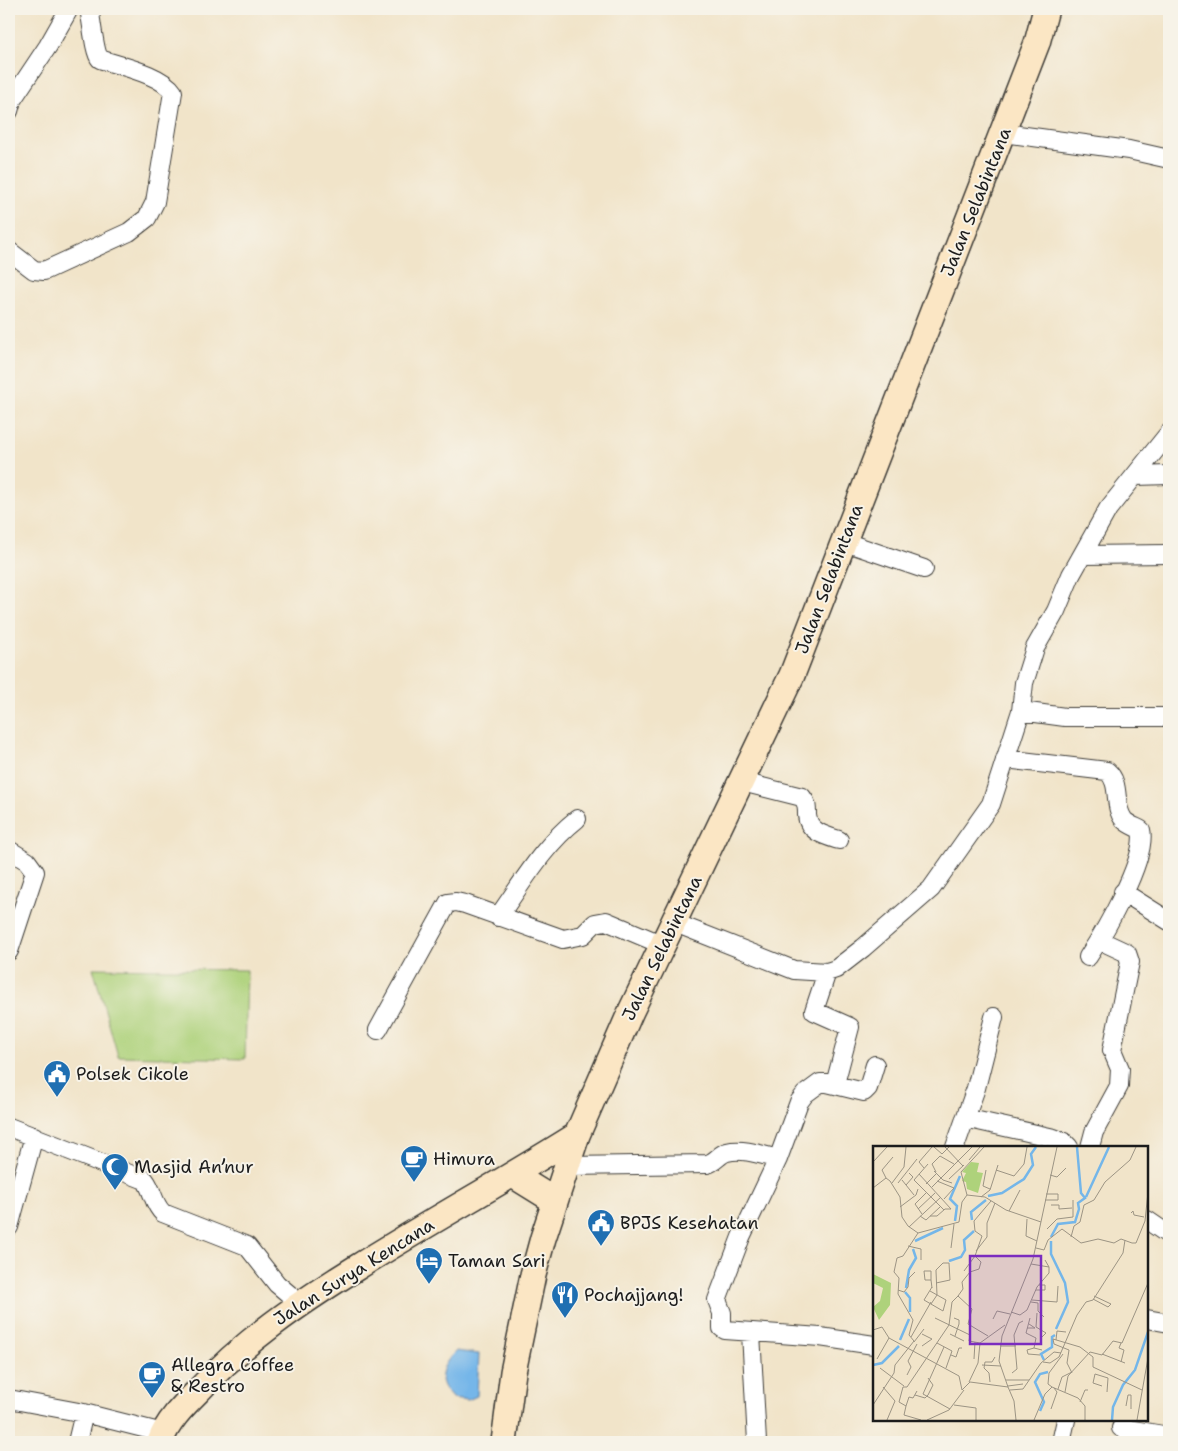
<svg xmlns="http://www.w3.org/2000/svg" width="1178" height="1451" font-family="'Shantell Sans',sans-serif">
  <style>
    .grass { fill: #aed27b; stroke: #65774c }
    .water { fill: #74b6e9; stroke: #486982 }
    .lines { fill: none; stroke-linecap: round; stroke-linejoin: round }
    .street-casing { stroke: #3c3a36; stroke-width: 20 }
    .secondary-casing { stroke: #3c3a36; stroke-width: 28 }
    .street { stroke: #fff; stroke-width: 18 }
    .secondary { stroke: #fbe6c4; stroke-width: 25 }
    .labels { text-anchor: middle; stroke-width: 4; stroke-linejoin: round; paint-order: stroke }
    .street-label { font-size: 18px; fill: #1c1c1c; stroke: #f7f3e8 }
    .poi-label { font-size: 18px; fill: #1c1c1c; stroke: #f7f3e8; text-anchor: start }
    .inset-river { fill: none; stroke: #74b6e9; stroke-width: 2.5 }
    .inset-road { fill: none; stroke: #9c9484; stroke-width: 1 }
    .view { fill: #7b2cbf; fill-opacity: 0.15; stroke: #7b2cbf; stroke-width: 2.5 }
    .inset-edge { fill: none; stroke: #1c1c1c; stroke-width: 2.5 }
  </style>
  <rect width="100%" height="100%" fill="#f7f3e8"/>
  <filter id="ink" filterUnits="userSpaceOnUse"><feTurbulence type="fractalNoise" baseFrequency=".02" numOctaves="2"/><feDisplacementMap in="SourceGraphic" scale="10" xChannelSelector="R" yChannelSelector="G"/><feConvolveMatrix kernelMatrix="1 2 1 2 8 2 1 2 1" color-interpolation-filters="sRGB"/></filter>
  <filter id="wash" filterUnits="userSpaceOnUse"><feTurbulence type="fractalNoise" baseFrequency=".0096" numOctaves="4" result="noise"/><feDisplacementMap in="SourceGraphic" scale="20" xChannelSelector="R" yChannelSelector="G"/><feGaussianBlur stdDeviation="1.12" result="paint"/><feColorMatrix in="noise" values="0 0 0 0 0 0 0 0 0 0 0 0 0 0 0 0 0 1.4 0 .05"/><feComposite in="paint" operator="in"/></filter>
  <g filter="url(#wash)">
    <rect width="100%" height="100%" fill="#f1e4c9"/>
    <path class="grass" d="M 93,968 L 247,970 L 245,1059 L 118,1056 Z"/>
    <path class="water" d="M 456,1351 L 479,1354 L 477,1396 L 468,1400 L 452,1398 C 436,1380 440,1367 456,1351 Z"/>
  </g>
  <g filter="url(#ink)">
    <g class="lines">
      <defs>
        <path id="street" d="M 9,111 L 12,100 L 48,46 L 69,9
          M 1003,133 L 1129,150 L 1169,159
          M 9,251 L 34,270 L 44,271 L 129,232 L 147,218 L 155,202 L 173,92 C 161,74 120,66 100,59 C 94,52 92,21 89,9
          M 1135,476 L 1169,475
          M 845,542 L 924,569
          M 1083,555 L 1169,554
          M 1021,711 L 1065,717 L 1169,717
          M 1005,759 L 1107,771 C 1122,784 1112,805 1124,820 C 1129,825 1136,827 1141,830 C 1148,858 1104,933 1088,957
          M 742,782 L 802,797 C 807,803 807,807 807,815 C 808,832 826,836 839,840
          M 9,850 L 27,861 L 35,872 L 9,951
          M 1123,892 L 1169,921
          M 498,917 C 523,882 543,846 577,819
          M 675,923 L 794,970 L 827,972 L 836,969 L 863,948 L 931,889 L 991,804 L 1021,711 L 1024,683 L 1035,648 L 1056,611 L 1071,575 L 1108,509 L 1169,433
          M 827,972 L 814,1011 L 850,1027 L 835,1084
          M 378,1030 L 448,903 L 456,902 L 465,904 L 563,939 L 583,935 L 595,923 L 606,921 L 663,945
          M 965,1118 L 1054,1138 L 1064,1142 L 1069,1147
          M 9,1127 L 145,1180 C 153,1190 153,1204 163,1213 L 247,1246 L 277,1284 L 290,1295 L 296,1306
          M 955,1147 L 976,1088 L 994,1017
          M 1090,1147 L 1094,1132 L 1119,1086 L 1120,1069 L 1112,1050 L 1130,962 L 1127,953 L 1099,940
          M 568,1166 L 707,1164 C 716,1162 719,1154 727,1152 C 743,1148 762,1155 778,1159
          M 1147,1220 L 1169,1235
          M 9,1227 L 34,1136
          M 1147,1319 L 1169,1323
          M 751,1333 L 757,1442
          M 874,1345 L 820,1337 L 725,1330 L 722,1328 L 722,1313 L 717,1300 L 741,1237 L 778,1159 L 799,1102 L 805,1094 L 820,1083 L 827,1083 L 864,1092 L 868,1088 L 875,1065
          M 9,1399 L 84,1413 L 163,1433
          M 1121,1428 L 1169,1436
          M 77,1442 L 84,1413
          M 1061,1442 L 1066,1420"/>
        <path id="secondary" d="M 513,1175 L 555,1201
          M 160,1442 C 167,1422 183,1406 198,1391 C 244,1341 298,1304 356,1268 C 429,1222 504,1181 577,1135
          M 504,1442 L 513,1372 L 533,1275 L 543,1238 L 577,1135 L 631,1011 L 792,675 L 1037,43 L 1046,9"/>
      </defs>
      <use href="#street" class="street-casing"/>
      <use href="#secondary" class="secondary-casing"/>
      <use href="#street" class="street"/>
      <use href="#secondary" class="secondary"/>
    </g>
  </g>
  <defs>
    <symbol id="civic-pin" viewBox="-11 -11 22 30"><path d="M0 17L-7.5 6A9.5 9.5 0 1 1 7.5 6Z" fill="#1f6fb2" stroke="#f7f3e8"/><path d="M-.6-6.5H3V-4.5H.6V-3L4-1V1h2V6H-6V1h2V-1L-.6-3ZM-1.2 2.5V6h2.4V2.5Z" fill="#fff"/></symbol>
    <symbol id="cafe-pin" viewBox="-11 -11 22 30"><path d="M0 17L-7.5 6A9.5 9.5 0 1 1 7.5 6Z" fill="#1f6fb2" stroke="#f7f3e8"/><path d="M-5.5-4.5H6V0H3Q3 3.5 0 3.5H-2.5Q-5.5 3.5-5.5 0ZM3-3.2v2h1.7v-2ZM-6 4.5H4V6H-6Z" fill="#fff"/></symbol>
    <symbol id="mosque-pin" viewBox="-11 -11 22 30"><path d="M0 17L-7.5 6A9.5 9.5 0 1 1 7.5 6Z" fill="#1f6fb2" stroke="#f7f3e8"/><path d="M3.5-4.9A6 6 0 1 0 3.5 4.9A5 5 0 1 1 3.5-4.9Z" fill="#fff"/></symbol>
    <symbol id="hotel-pin" viewBox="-11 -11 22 30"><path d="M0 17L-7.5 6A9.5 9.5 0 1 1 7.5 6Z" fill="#1f6fb2" stroke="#f7f3e8"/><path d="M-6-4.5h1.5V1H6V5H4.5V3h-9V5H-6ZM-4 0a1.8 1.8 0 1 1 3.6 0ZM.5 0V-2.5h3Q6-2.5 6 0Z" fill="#fff"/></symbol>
    <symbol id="restaurant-pin" viewBox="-11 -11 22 30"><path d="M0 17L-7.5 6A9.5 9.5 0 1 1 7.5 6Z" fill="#1f6fb2" stroke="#f7f3e8"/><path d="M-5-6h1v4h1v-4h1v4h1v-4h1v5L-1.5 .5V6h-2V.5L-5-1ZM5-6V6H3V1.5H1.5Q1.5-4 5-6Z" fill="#fff"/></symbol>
  </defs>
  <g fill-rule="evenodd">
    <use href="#civic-pin" x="41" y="1058" width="32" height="43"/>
    <use href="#cafe-pin" x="398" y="1143" width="32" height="43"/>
    <use href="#mosque-pin" x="99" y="1151" width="32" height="43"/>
    <use href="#civic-pin" x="585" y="1207" width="32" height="43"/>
    <use href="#hotel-pin" x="413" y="1245" width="32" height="43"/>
    <use href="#restaurant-pin" x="549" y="1279" width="32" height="43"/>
    <use href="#cafe-pin" x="136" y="1359" width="32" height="43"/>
  </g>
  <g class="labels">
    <g class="street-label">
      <text transform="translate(976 202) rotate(-68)" y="6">Jalan Selabintana</text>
      <text transform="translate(829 579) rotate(-69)" y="6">Jalan Selabintana</text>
      <text transform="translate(662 948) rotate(-64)" y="6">Jalan Selabintana</text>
      <text transform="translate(354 1272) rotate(-32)" y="6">Jalan Surya Kencana</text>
    </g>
    <g class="poi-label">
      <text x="76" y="1080">Polsek Cikole</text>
      <text x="433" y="1165">Himura</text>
      <text x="134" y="1173">Masjid An’nur</text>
      <text x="620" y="1229">BPJS Kesehatan</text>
      <text x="448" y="1267">Taman Sari</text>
      <text x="584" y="1301">Pochajjang!</text>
      <text x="171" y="1371">Allegra Coffee<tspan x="171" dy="21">&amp; Restro</tspan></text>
    </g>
  </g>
  <g transform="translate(873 1146)">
    <rect width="275" height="275" fill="#f1e4c9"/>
    <path d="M 0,128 L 18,137 L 17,159 L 6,174 L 0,161 L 7,155 L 10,142 L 0,137 Z" fill="#aed27b"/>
    <path d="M 98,16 L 106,17 L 104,26 L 110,27 L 105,47 L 94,43 L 93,36 L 89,35 L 93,27 L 89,26 Z" fill="#aed27b"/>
    <path class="inset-river" d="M 115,50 L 129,47 L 151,33 L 160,19 L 158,8 L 163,1M 213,51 L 236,1M 99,74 L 98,66 L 113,54M 82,75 L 84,60 L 77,53 L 87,30M 178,91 L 185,78 L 202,76 L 206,63 L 205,57 L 212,52 L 208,47 L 204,1M 42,95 L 70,82M 178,95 L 178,108 L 192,137 L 195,156 L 183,183M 76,115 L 88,111 L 92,104 L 91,94 L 101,85M 33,142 L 36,124 L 43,112 L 40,103M 32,146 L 37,152 L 37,166M 27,194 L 36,173M 171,214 L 168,208 L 179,201 L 179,191 L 182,189M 0,219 L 9,217 L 26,200M 167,265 L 171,256 L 162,236 L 167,228 L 175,226M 239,274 L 240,261 L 250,239 L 262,224 L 275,186"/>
    <path class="inset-road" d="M 61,1 L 69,8 L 76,1M 72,1 L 90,20M 96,14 L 107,1M 0,16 L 14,1M 55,18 L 41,34 L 71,64M 51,22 L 46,16 L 59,1M 113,24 L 110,40 L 117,43M 123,24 L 141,30 L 151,18 L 154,1M 61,25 L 70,34 L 79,37M 63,26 L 59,18 L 67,10 L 81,18M 46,28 L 78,63 L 72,63M 177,29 L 184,31 L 193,22M 13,32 L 9,24 L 20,11M 76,33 L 91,19M 29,34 L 41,49M 64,35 L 81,42 L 71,53M 19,37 L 31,21 L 33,1M 25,37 L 44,13M 53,38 L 64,27M 33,39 L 40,31 L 36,27M 59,41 L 99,1M 0,42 L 13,32 L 17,35 L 27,51 L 29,71 L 35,80 L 45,87M 94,49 L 88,26 L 111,1M 108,51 L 117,44 L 125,19M 172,54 L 185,54 L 185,48 L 173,48M 178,59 L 186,59 L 186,63 L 199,62M 27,61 L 43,49 L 45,43M 45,63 L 62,47M 136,65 L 147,44M 258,67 L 260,65 L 261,69 L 271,71M 49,68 L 42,58 L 53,47M 47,70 L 53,74 L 67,61M 57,70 L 64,70 L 72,63M 154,73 L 153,90 L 164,95M 36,81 L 68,51M 174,83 L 184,73 L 200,71 L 200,54M 45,87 L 86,76 L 89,56 L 94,49 L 112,51 L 133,64 L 168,76M 198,91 L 201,80 L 207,76 L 211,59 L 221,54 L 232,36 L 257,14 L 263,1M 259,97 L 263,97 L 272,75 L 275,46M 35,100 L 48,103 L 48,114M 78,102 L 81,78M 163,102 L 171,104 L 175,94 L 189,83 L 208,97 L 225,93 L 241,97 L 248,93 L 259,97M 103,105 L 114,91 L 114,77 L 122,57M 158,118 L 176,121 L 172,114M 91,125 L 102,110M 58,134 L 52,134 L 51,125 L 58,125 L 58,134 L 59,142M 25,144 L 31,146 L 35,141 L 36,132 L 42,126M 163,144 L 172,144 L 172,139 L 166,139M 57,145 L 73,154 L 70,165 L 51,154 L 59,141M 221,150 L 238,158 L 235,161M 220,153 L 235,161M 159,154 L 184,156 L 185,140M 158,156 L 165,157 L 165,165 L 171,171M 58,158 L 64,149 L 63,125 L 63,124 L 70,117 L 76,117 L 77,134 L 63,137M 138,166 L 147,169 L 154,164 L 164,141 L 176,127 L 176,121M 164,167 L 163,181 L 173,187 L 169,191M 62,172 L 97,189 L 96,195 L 107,197M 81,172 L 86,174 L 86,178 L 82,190M 157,172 L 153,187 L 163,192 L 161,202 L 169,204M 120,173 L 124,165 L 137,168M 154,182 L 162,182 L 156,178M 0,184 L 9,181 L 16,192 L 86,230 L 89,244 L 97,236 L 135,241 L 141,255 L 143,274M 49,188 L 59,193 L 49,200M 77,188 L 91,195M 115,190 L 95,178 L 99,163 L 85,150 L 90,143 L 89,136 L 97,126 L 106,123 L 108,116 L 102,110 L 109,90 L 102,85 L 101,75 L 118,55M 38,191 L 58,156M 183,194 L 184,185 L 193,186M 41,196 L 51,183M 64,197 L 79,205 L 73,222M 127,200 L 143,200M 71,201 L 50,248 L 77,263M 161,202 L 154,204 L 155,208 L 167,209M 229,208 L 252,217M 78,209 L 83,211 L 86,202 L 89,202M 4,213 L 16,192M 101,213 L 102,196M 170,216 L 177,217 L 186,211 L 204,169 L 213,156 L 220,154 L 250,107 L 252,94M 248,216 L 251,204 L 246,202 L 248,197M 109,219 L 128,220M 7,222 L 31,240M 139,227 L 144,223 L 141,189 L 146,177 L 150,175M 199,227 L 194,217 L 196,204 L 181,198 L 180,193 L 207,201 L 220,211 L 220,221 L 269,244M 34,229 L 38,221 L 35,215 L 44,198M 133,234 L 156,234M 96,236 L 105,217 L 107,197 L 132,179M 117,236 L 116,227 L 111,222 L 112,216 L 119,216 L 122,211M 135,240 L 150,238M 229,240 L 220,237 L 222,228 L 235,232 L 234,246M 10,241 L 22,255 L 14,274M 34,241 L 76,179 L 79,156 L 86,149M 34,241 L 30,241 L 26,256 L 33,260 L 31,269 L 48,274M 135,241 L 126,215 L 129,190 L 160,113 L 184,1M 179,241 L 175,238 L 176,227 L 190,208M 185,243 L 189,231 L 199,226M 137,244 L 150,243 L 168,217 L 181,206 L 188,207M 192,246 L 195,230 L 217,206 L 229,209 L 240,195 L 249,197 L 275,137M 42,249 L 52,252 L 55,249 L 60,239 L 55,232M 207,256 L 212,244 L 215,244M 0,259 L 21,227 L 22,219 L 41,195 L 36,189 L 40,174 L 25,148 L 26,132 L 21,126 L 24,112 L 30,110 L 45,87M 81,259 L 103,262 L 103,274M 33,260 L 36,251 L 40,252 L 44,245M 253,260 L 255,249 L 258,249 L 258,263M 178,263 L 184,246 L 181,242M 54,274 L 76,264 L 91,244M 161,274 L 172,248 L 179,241 L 205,252 L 212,260 L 212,274M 264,274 L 275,212"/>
    <path class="view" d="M 97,110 L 168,110 L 168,198 L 97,198 Z"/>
    <rect width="275" height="275" class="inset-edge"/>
  </g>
  <rect width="1178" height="1451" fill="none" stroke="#f7f3e8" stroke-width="30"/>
</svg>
